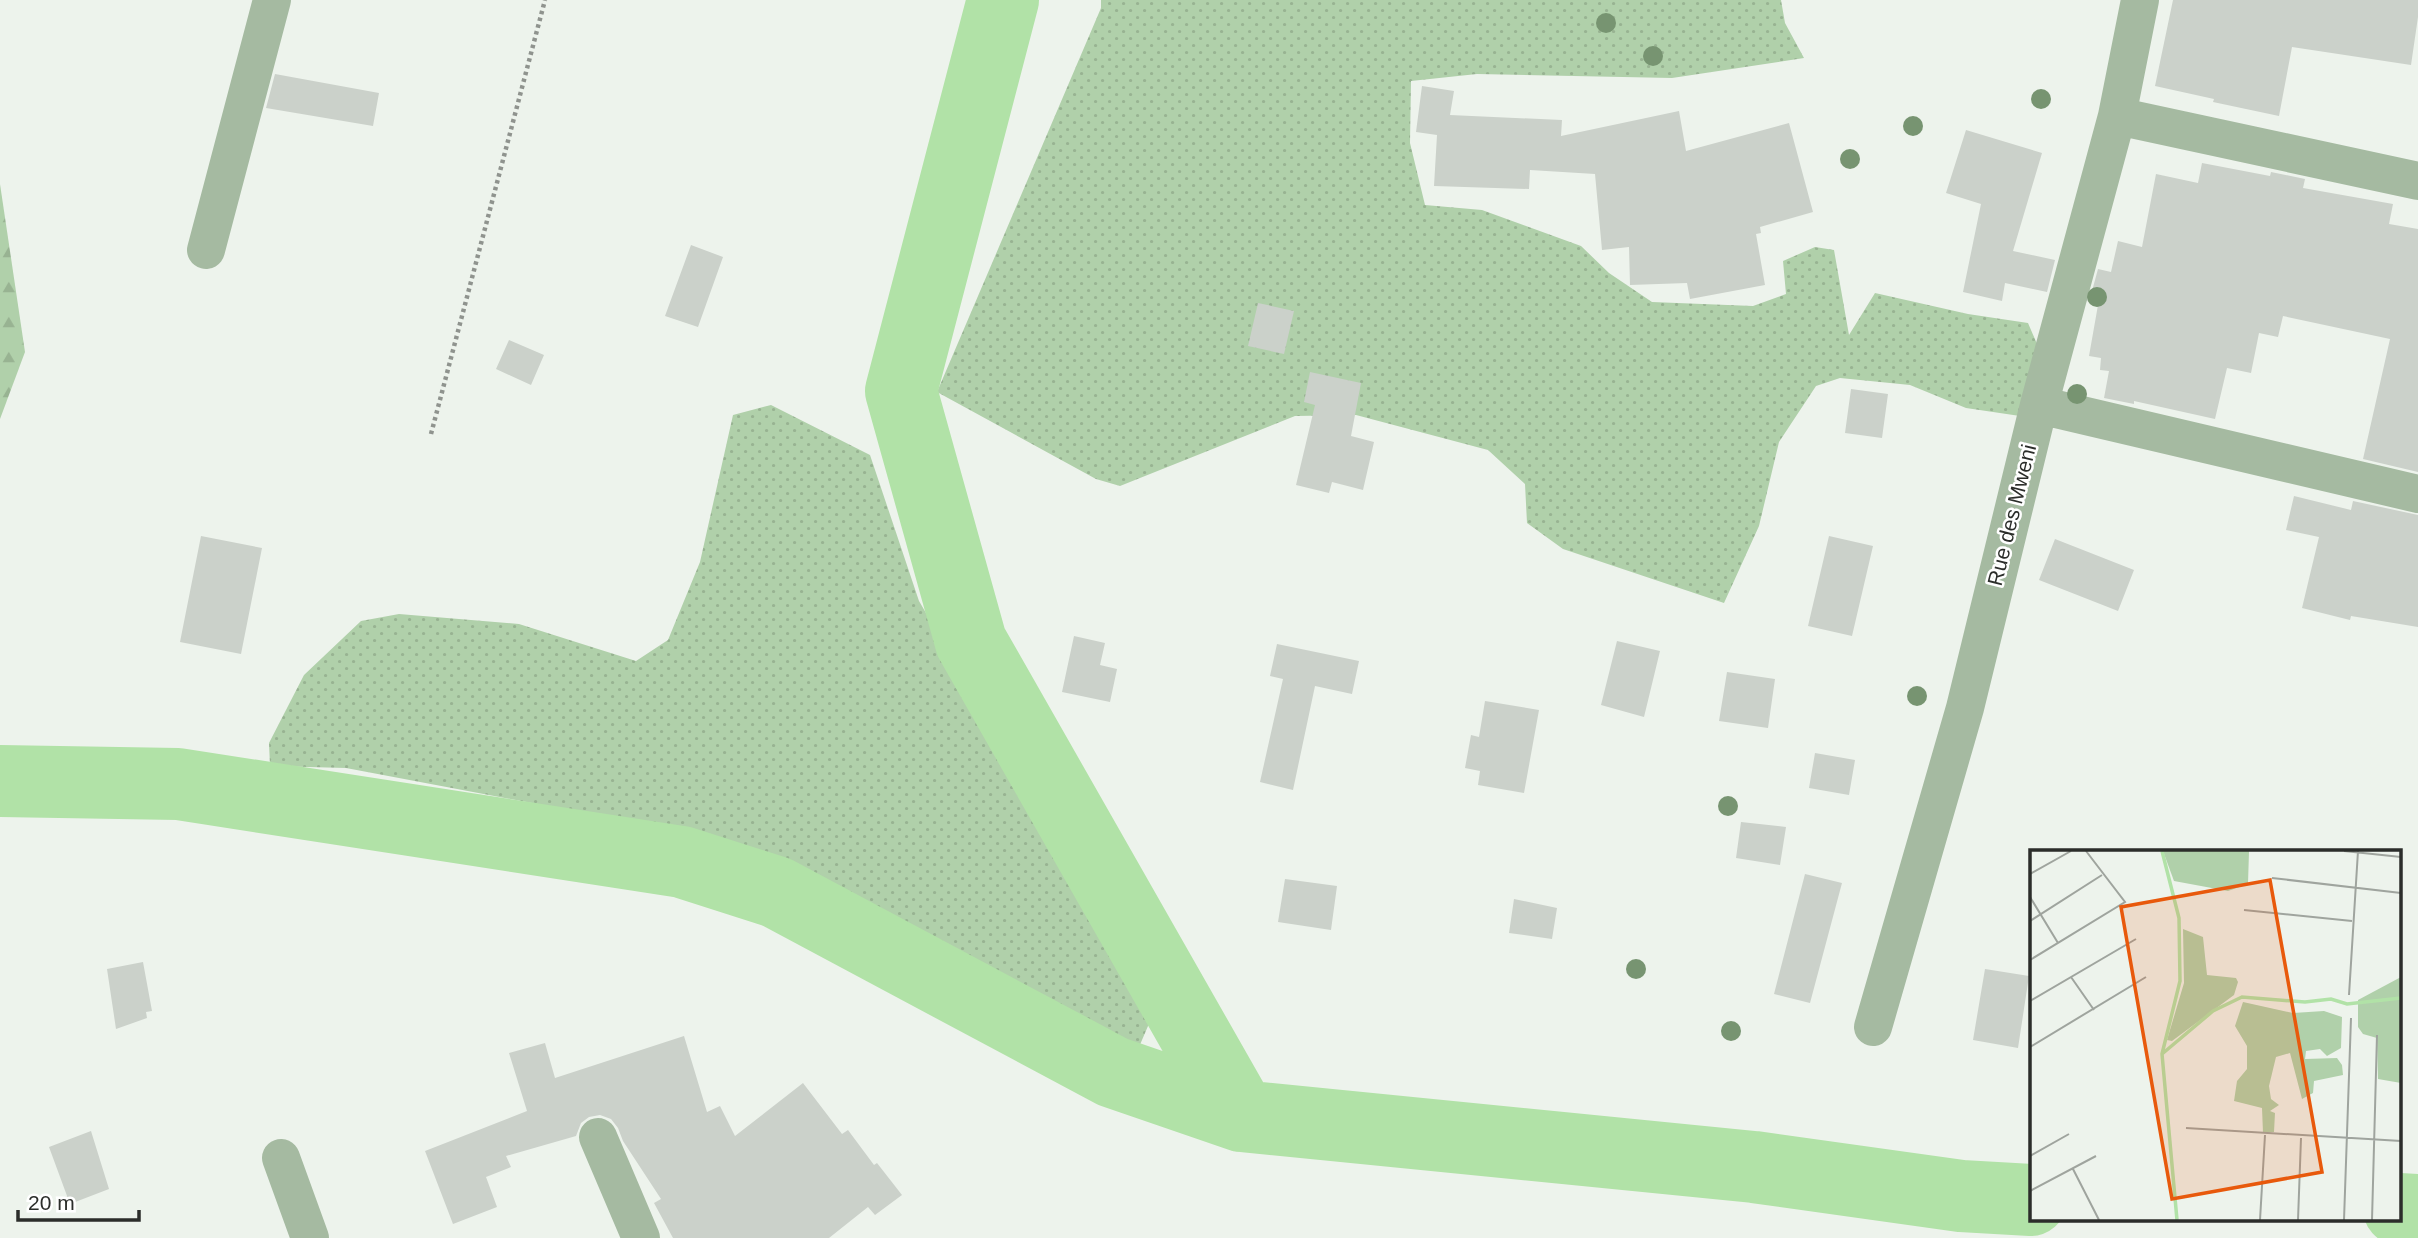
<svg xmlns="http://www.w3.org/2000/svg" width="2418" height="1238" font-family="Helvetica,sans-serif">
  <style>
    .grass { fill: url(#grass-dots) }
    .forest { fill: url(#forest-firs) }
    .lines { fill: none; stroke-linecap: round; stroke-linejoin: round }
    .river { stroke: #b1e2a7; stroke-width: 72 }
    .building { fill: #cbd1ca }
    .path { stroke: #8f938e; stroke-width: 4.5; stroke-dasharray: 3.5 3.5; stroke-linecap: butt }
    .minor { stroke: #a5baa1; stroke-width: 38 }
    .tree { fill: #779471 }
    .labels { text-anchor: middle; stroke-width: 5; stroke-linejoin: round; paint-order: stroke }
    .street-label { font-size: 21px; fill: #2b2d2a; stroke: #fff }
    .inset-river { fill: none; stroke: #b1e2a7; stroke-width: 3.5 }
    .inset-road { fill: none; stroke: #9fa49e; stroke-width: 2 }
    .view { fill: #e8590c; fill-opacity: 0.15; stroke: #e8590c; stroke-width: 3.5 }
    .inset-edge { fill: none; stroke: #2b2d2a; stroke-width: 3.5 }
  </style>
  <defs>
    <pattern id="grass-dots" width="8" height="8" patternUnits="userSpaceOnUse" patternTransform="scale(1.75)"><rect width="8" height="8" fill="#b0d0aa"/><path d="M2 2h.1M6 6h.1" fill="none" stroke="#98b392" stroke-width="1.8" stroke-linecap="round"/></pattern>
    <pattern id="forest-firs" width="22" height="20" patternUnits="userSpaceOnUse" patternTransform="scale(1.75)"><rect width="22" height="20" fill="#b0d0aa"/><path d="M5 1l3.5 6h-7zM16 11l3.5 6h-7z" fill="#98b392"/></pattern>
  </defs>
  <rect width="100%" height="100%" fill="#edf3ec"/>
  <path class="grass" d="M 1101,0 L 1781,0 L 1785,23 L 1804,58 L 1672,78 L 1477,74 L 1411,81 L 1410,143 L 1425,205 L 1482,210 L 1581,246 L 1609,273 L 1652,302 L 1753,306 L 1786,294 L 1783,261 L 1815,247 L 1834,250 L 1849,335 L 1875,293 L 1968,314 L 2028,323 L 2040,351 L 2020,416 L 1966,408 L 1910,385 L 1840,378 L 1816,386 L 1779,442 L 1759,526 L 1724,603 L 1563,549 L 1527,523 L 1525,484 L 1488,450 L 1356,415 L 1295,416 L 1120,486 L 1096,479 L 937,392 L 1101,8 Z
    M 771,405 L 870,455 L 919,601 L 1143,984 L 1151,1019 L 1136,1054 L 792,867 L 706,836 L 346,768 L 270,766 L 269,743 L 304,675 L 361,621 L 399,614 L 519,624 L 636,661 L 668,640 L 700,562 L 733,415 Z"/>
  <path class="forest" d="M 0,184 L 25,352 L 0,419 Z"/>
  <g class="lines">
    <path class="river" d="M 1003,0 L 901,391 L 971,642 L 1241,1116
      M 0,781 L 178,784 L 682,862 L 776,892 L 1113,1072 L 1241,1116 L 1754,1167 L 1961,1196 L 2031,1200
      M 2399,1209 L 2418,1210"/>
  </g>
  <path class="building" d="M 2173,0 L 2418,0 L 2418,17 L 2411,65 L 2292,47 L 2279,116 L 2213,102 L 2214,99 L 2155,86 Z
    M 275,74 L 379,93 L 373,126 L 266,108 Z
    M 1422,86 L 1454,91 L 1450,115 L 1562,120 L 1561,136 L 1679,111 L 1686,151 L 1789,123 L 1813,212 L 1760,227 L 1761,233 L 1756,234 L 1765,285 L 1690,299 L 1687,283 L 1630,285 L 1629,247 L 1602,250 L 1595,174 L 1530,170 L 1529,189 L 1434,186 L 1437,135 L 1416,132 Z
    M 1966,130 L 2042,153 L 2013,251 L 2055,260 L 2047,292 L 2005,283 L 2002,301 L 1963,292 L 1981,204 L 1946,193 Z
    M 2202,163 L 2270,176 L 2271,172 L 2305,179 L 2303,188 L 2393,204 L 2389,224 L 2418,229 L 2418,472 L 2363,459 L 2390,339 L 2283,316 L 2278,337 L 2259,333 L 2251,373 L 2227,368 L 2215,419 L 2134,401 L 2134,404 L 2104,398 L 2109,371 L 2100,370 L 2101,358 L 2089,356 L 2098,305 L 2089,302 L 2098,269 L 2111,272 L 2118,241 L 2142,247 L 2156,174 L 2198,183 Z
    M 691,245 L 723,257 L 698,327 L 665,316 Z
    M 1258,303 L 1294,311 L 1284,354 L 1248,346 Z
    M 509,340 L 544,355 L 531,385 L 496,369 Z
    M 1310,372 L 1361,383 L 1351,436 L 1374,442 L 1363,490 L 1332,482 L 1329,493 L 1296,485 L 1315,405 L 1304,402 Z
    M 1851,389 L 1888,394 L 1882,438 L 1845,433 Z
    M 2294,496 L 2351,510 L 2353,501 L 2418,515 L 2418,627 L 2351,616 L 2350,620 L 2302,608 L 2319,537 L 2286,530 Z
    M 201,536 L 262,548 L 241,654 L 180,642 Z
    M 1829,536 L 1873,546 L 1852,636 L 1808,626 Z
    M 2055,539 L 2134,570 L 2118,611 L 2039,580 Z
    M 1074,636 L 1105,643 L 1100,665 L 1117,669 L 1110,702 L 1062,692 Z
    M 1617,641 L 1660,651 L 1644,717 L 1601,705 Z
    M 1277,644 L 1359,661 L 1352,694 L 1315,686 L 1293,790 L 1260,782 L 1283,679 L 1270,676 Z
    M 1727,672 L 1775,679 L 1768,728 L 1719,721 Z
    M 1485,701 L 1539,710 L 1524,793 L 1478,785 L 1480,771 L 1465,768 L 1471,735 L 1479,737 Z
    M 1815,753 L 1855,760 L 1849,795 L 1809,788 Z
    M 1741,822 L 1786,827 L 1780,865 L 1736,858 Z
    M 1805,874 L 1842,883 L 1810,1003 L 1774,994 Z
    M 1285,879 L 1337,886 L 1331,930 L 1278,922 Z
    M 1514,899 L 1557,908 L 1552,939 L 1509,933 Z
    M 143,962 L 152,1011 L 146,1012 L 147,1018 L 116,1029 L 107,969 Z
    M 1985,969 L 2029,976 L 2018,1048 L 1973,1040 Z
    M 684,1036 L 707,1112 L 720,1106 L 735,1136 L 803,1083 L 842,1134 L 848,1130 L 874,1165 L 877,1163 L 902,1195 L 875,1215 L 868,1207 L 829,1238 L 673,1238 L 654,1203 L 661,1199 L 623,1141 L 618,1128 L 611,1119 L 600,1115 L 589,1117 L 581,1123 L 576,1136 L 506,1156 L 511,1167 L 486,1177 L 497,1207 L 453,1224 L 425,1151 L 527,1111 L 509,1053 L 545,1043 L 555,1078 Z
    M 91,1131 L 109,1189 L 70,1204 L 49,1147 Z"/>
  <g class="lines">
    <path class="path" d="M 431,434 L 545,0"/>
    <path class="minor" d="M 2117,116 L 2418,181
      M 206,250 L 272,0
      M 2039,405 L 2418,494
      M 1873,1027 L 1965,708 L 2039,405 L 2117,116 L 2140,0
      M 598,1137 L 641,1238
      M 281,1158 L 310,1238"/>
  </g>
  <g class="tree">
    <circle cx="1606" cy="23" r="10"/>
    <circle cx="1653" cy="56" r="10"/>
    <circle cx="2041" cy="99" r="10"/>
    <circle cx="1913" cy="126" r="10"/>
    <circle cx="1850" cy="159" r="10"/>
    <circle cx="2097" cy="297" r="10"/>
    <circle cx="2077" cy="394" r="10"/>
    <circle cx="1917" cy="696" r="10"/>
    <circle cx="1728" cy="806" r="10"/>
    <circle cx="1636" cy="969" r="10"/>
    <circle cx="1731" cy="1031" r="10"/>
  </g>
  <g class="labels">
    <g class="street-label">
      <text transform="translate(2012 515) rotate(-76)" y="7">Rue des Mweni</text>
    </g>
  </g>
  <g transform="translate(2030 850)">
    <rect width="371" height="371" fill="#edf3ec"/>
    <path d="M 153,79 L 173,87 L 177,125 L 206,128 L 208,132 L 204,145 L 142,191 L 137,190 L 154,133 ZM 371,127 L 371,233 L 348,229 L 347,188 L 333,184 L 328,177 L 328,150 ZM 213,152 L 263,163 L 294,161 L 312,167 L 311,198 L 297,206 L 290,199 L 276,201 L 275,209 L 307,208 L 312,215 L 313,225 L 284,231 L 283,243 L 272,249 L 260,203 L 246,207 L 239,236 L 241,249 L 249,255 L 240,261 L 245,263 L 244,282 L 233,283 L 232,258 L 204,251 L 207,231 L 217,219 L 217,196 L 205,176 Z" fill="#b0d0aa"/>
    <path d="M 133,1 L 219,1 L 218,34 L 198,41 L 144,31 Z" fill="#b0d0aa"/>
    <path class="inset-river" d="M 132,1 L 149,68 L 150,131 L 132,204 L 147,370M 132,204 L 183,161 L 212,147 L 275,152 L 301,149 L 317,154 L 371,148"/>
    <path class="inset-road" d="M 314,1 L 371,7M 0,24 L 41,1M 242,28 L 371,43M 0,47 L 28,93M 214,60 L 322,71M 0,71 L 72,25M 0,110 L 95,52 L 56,1M 41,127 L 64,160M 319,145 L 328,1M 0,151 L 106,89M 0,197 L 116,127M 156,278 L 371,291M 0,306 L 39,284M 43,319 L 69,370M 0,341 L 66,306M 230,370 L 235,285M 268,370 L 271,288M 314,370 L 321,168M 342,370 L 347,185"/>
    <path class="view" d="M 240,30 L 292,322 L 142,349 L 91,57 Z"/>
    <rect width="371" height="371" class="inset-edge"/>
  </g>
  <path d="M18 1210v10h121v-10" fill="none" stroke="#2b2d2a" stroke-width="3.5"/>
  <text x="28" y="1210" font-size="21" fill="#2b2d2a" stroke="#ffffff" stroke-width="5" paint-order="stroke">20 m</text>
</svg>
